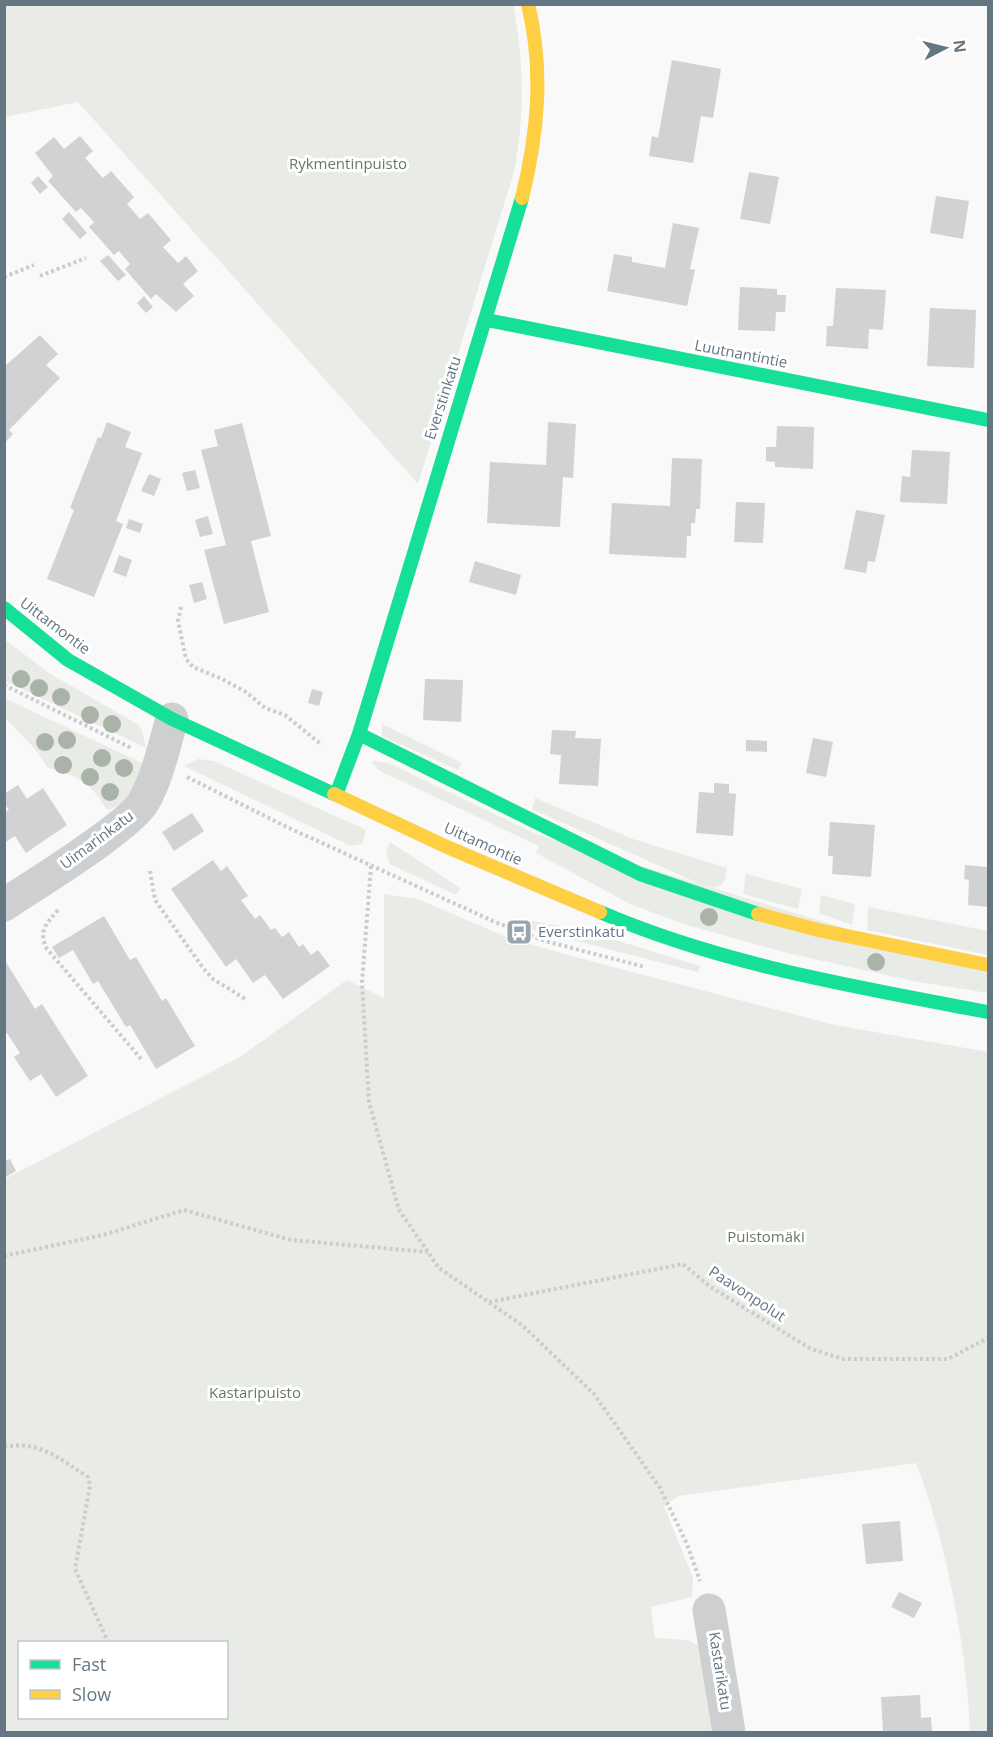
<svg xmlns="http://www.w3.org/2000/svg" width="993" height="1737" font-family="'Open Sans',sans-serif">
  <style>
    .green { fill: #e8ebe6; fill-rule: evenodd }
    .building { fill: #d0d2d3 }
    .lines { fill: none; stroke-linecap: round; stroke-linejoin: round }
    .path { stroke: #cbcccd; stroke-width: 4; stroke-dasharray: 3 3; stroke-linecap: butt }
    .street { stroke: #cecfd0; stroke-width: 33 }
    .fast { stroke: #16e098; stroke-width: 14 }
    .slow { stroke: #ffcf43; stroke-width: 14 }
    .tree { fill: #a9b3a7 }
    .labels { text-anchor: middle; stroke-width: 6; stroke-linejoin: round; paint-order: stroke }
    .park-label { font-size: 15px; fill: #687a64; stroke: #fff }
    .street-label { font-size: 15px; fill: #657683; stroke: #fff }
    .poi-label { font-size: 15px; fill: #657683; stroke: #fff; text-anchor: start }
  </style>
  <rect width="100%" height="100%" fill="#f9f9f9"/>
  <path class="green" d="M 5,5 L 513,5 C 524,62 525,115 514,172 L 418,484 L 78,102 L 5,117 Z
    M 4,639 L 49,673 L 137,724 L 142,730 L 146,748 L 5,681 Z
    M 4,698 L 142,763 C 142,777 122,813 106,809 C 89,781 80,777 48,768 L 35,749 L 5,718 Z
    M 382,724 L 462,763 L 458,770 L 382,736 Z
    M 198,759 L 214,761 L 366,830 L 362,844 L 351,846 L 184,766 Z
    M 374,761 L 389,763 L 536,834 L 988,972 L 988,993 L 913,981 L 787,953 L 683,924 L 630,904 L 536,853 L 539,846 L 380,771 L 371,762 Z
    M 535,798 L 633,839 L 727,868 L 725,880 L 720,886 L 709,888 L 532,809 Z
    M 390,842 L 460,888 L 456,895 L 390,864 L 386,852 Z
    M 746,874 L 802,889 L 798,909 L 743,894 Z
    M 384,894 L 418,899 L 511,939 L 598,963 L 835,1025 L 988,1052 L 988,1732 L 970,1732 C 968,1653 945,1537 916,1463 L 679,1496 L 664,1506 L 693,1578 L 692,1597 L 651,1607 L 655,1638 L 688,1640 L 705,1649 L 714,1732 L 5,1732 L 5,1179 L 240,1057 L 347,980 L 384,998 ZM 20,1642 L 226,1642 L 226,1718 L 20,1718 Z
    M 821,895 L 855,904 L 852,925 L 819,913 Z
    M 868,907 L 988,931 L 988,955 L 867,930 Z
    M 532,921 L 583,930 L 700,966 L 698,972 L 529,929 Z"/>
  <path class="building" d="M 672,60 L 721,69 L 713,118 L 701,116 L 693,163 L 649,156 L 652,136 L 658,138 Z
    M 80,136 L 93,151 L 85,158 L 103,178 L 111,171 L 134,197 L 127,204 L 140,219 L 148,213 L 171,240 L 163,247 L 178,263 L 186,256 L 198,271 L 183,284 L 194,296 L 176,312 L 156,294 L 151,299 L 125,269 L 130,264 L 119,251 L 114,255 L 89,227 L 94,222 L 81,208 L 76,212 L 48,181 L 53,176 L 35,153 L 54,137 L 64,149 Z
    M 749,172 L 779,177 L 770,224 L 740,219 Z
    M 38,176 L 48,187 L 40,194 L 31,183 Z
    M 936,196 L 969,201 L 963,239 L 930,233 Z
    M 69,212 L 87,233 L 80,239 L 62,219 Z
    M 673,223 L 699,228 L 690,269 L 695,270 L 687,306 L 607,291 L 614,254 L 632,257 L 632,262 L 665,268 Z
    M 108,255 L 126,275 L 118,281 L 100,261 Z
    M 740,287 L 777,289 L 777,295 L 786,295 L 785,312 L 776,312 L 775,331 L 738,330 Z
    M 836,288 L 886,290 L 883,330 L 869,329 L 868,349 L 826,346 L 827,326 L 833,326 Z
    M 144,296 L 153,307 L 146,313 L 137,303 Z
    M 930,308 L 976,310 L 974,368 L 927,366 Z
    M 40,335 L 58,354 L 46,365 L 60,378 L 9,430 L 13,434 L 5,443 L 5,366 Z
    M 107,422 L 131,432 L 125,447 L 142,453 L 116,521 L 123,524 L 94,597 L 47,579 L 74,510 L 70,508 L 98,437 L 101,438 Z
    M 548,422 L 576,424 L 573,478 L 563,477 L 560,527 L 487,523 L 490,462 L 546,465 Z
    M 242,423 L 271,536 L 251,541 L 269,612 L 224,624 L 204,550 L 226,545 L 201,450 L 218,446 L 214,430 Z
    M 777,426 L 814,427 L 813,469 L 775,467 L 775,462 L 766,461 L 766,447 L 776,447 Z
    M 912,450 L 950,452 L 947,504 L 900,502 L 902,476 L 910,477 Z
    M 672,458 L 702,459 L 700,509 L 696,509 L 695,523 L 691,523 L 691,536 L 687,536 L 686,558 L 609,554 L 612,503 L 670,506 Z
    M 195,470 L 200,488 L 187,491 L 182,473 Z
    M 149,474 L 161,479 L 154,496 L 141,491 Z
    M 736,502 L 765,503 L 763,543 L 734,542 Z
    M 856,510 L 885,515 L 875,562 L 868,561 L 866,573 L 844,569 Z
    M 208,516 L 213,534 L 200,537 L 195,520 Z
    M 129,519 L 143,524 L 140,533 L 126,528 Z
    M 119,555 L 132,560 L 126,577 L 113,572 Z
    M 475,561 L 521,575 L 516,595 L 469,582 Z
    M 202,582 L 207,599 L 194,603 L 189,585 Z
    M 425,679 L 463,680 L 461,722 L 423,720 Z
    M 312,689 L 323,692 L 319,706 L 308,703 Z
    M 552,730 L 576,731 L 575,738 L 601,739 L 598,786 L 559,784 L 561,755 L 550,754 Z
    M 813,738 L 833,742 L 826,777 L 806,773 Z
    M 746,740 L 767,741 L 767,752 L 746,751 Z
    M 714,783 L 729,784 L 729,793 L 736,794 L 733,836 L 696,833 L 699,792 L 714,793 Z
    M 18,785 L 27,799 L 43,788 L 67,825 L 26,853 L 15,836 L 4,843 L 4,813 L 9,810 L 4,803 L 4,794 Z
    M 192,813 L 204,831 L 174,851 L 162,832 Z
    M 830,822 L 875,825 L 871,877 L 832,874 L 833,856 L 828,856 Z
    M 213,860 L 221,871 L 227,866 L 248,896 L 241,900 L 255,919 L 260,915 L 271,930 L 275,928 L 282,937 L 289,932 L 299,947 L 303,944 L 311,955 L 318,950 L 330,966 L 283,999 L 265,975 L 253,983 L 236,959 L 226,967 L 171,889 Z
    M 965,865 L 988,867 L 988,907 L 968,905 L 969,880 L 964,879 Z
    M 104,916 L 130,960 L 136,957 L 162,1001 L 166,998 L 195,1046 L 156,1069 L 130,1025 L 126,1027 L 98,981 L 93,984 L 73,950 L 59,958 L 52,947 Z
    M 6,962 L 35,1009 L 42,1004 L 88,1076 L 56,1097 L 41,1074 L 30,1081 L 14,1057 L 20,1053 L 7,1033 L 4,1035 Z
    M 10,1159 L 16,1171 L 4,1178 L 4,1161 Z
    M 900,1521 L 903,1561 L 866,1564 L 862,1524 Z
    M 899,1592 L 922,1603 L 914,1618 L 891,1607 Z
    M 920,1695 L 921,1718 L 931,1717 L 932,1732 L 883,1732 L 881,1697 Z"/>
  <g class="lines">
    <path class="path" d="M 40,276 L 86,258
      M 4,277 L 34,265
      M 181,607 L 178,621 L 186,659 L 193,667 L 222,679 L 246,692 L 265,708 L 285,715 L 322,745
      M 4,685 L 133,749
      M 187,777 L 289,828 L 495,922 L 545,941 L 645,967
      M 371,866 L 362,982 L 369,1102 L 399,1210 L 439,1268 L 522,1325 L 594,1394 L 660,1488 L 687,1544 L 700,1581
      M 150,871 L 155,900 L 203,968 L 213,979 L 247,1000
      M 58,910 C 46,924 38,931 47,949 L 142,1060
      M 4,1256 L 103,1235 L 184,1210 L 291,1240 L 428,1252
      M 489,1302 L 683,1264 L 709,1286 L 811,1349 L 843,1359 L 948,1359 L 988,1338
      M 4,1447 C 39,1440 60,1459 88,1477 L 90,1486 L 75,1569 L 108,1642"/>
    <path class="street" d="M 4,905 C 32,886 131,826 144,801 C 158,776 164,746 172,719
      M 709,1610 L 729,1732"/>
    <path class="fast" d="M 487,320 L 988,420
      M 4,608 L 68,660 L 172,719 L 334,794
      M 359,734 L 640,874 L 758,914
      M 336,795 L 359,734 L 522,198
      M 600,912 C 723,965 857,987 988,1012"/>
    <path class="slow" d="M 522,198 C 538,133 544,70 528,4
      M 334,794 L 447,847 L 600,912
      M 758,914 L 818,930 L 988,965"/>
  </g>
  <g class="tree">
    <circle cx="21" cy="679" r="9"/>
    <circle cx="39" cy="688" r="9"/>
    <circle cx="61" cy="697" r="9"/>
    <circle cx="90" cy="715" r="9"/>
    <circle cx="112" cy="724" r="9"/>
    <circle cx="67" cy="740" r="9"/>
    <circle cx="45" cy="742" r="9"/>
    <circle cx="102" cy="758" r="9"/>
    <circle cx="63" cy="765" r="9"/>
    <circle cx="124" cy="768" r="9"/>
    <circle cx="90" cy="777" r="9"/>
    <circle cx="110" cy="792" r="9"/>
    <circle cx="709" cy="917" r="9"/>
    <circle cx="876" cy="962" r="9"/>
  </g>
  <defs>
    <symbol id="bus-square" viewBox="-11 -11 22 22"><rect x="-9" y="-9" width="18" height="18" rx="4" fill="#99a4ac" stroke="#fff"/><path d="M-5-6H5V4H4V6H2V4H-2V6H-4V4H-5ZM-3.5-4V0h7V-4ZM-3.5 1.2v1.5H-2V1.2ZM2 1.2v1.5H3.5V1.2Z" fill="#fff"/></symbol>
  </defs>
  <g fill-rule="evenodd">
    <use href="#bus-square" x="504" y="917" width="30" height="30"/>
  </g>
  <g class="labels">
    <g class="park-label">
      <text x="348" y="169">Rykmentinpuisto</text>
      <text x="766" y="1242">Puistomäki</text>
      <text x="255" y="1398">Kastaripuisto</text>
    </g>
    <g class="street-label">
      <text transform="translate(741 354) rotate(11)" y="5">Luutnantintie</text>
      <text transform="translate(443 398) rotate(-72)" y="5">Everstinkatu</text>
      <text transform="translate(55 626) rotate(37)" y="5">Uittamontie</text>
      <text transform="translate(97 840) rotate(-37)" y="5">Uimarinkatu</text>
      <text transform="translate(483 844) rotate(24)" y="5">Uittamontie</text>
      <text transform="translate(747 1294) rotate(33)" y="5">Paavonpolut</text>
      <text transform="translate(720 1671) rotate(81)" y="5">Kastarikatu</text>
    </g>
    <g class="poi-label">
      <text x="538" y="937">Everstinkatu</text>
    </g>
  </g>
  <rect width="993" height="1737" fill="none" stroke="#657683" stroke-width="12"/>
  <rect x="18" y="1641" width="210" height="78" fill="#ffffff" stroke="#c1c8cd" stroke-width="1.5"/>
  <rect x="30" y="1660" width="30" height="9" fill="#16e098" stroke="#c1c8cd" stroke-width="1.5"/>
  <text x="72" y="1671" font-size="18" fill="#657683">Fast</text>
  <rect x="30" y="1690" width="30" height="9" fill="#ffcf43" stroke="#c1c8cd" stroke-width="1.5"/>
  <text x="72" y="1701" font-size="18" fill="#657683">Slow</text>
  <g transform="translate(945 48) rotate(83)" stroke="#ffffff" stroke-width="4.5" paint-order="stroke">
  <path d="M0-4.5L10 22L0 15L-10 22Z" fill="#657683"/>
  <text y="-9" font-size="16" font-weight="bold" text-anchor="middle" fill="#657683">N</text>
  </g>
</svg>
